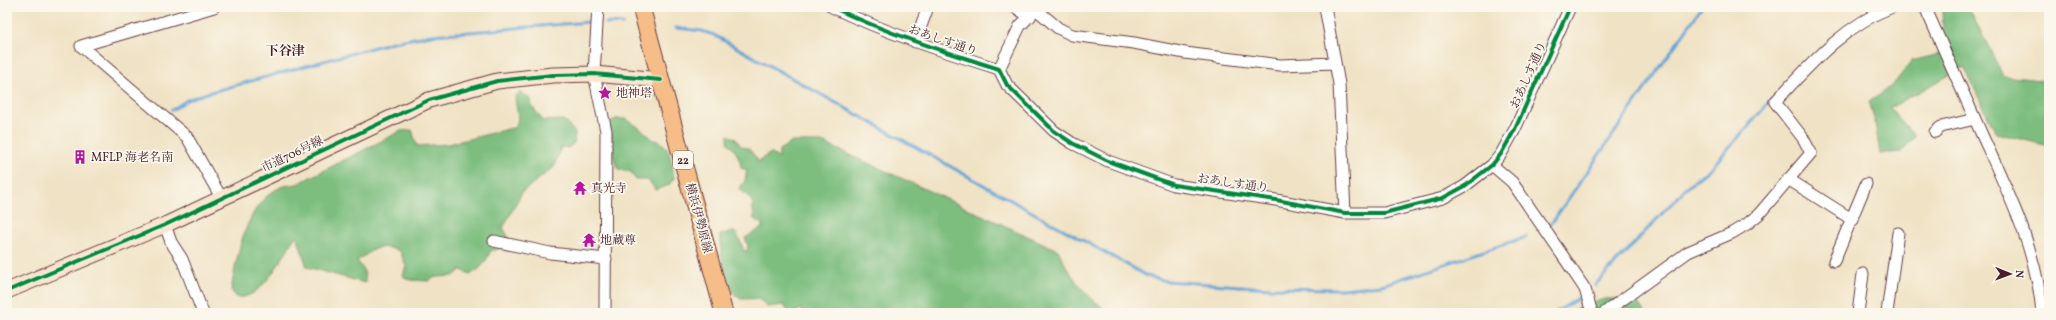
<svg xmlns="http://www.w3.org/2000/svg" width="2056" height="320" font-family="Vollkorn,'Noto Serif JP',serif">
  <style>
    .forest { fill: #7dbe7f; stroke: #646e55 }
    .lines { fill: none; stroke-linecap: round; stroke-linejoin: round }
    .stream { stroke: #62a2d5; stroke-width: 3 }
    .street-casing { stroke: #633c42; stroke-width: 13 }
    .secondary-casing { stroke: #633c42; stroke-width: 17 }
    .primary-casing { stroke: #633c42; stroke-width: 19 }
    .street { stroke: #fff; stroke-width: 11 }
    .secondary { stroke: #fce5cf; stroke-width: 15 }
    .primary { stroke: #f7bd88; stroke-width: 17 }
    .cycleway-casing { stroke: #fbf7ec; stroke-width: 6 }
    .cycleway { stroke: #00873e; stroke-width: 4 }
    .labels { text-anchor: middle; stroke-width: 3.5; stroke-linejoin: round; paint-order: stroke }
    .shield { fill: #fbf7ec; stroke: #7f6065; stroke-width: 1 }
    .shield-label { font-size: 11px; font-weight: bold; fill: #4a1f2b }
    .street-label { font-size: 12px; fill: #4a1f2b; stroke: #fbf7ec }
    .poi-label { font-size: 12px; fill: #4a1f2b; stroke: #fbf7ec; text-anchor: start }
    .neighbourhood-label { font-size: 13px; font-weight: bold; fill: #4a1f2b; stroke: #fbf7ec }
  </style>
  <rect width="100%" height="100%" fill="#fbf7ec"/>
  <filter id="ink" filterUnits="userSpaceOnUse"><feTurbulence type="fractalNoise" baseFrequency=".025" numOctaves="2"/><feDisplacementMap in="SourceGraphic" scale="8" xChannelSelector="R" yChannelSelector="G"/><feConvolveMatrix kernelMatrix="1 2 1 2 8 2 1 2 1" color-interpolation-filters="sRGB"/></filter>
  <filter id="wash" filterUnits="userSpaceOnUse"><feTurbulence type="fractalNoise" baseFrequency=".012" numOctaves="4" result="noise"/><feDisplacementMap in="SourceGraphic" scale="16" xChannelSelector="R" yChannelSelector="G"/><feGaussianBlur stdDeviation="0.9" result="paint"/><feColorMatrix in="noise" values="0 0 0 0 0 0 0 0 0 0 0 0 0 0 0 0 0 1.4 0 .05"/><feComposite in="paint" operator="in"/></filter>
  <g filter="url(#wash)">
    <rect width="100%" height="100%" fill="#f0e2c4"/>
    <path class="forest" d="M 1963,7 L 1972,14 L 2003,76 L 2040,80 L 2049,86 L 2049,146 L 1996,133 L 1964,67 L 1890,108 L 1915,136 L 1901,152 L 1880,154 L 1875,122 L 1869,101 L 1893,85 L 1912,61 L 1944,53 L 1942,8 Z
      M 521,92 L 531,99 L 532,106 L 543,121 L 564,120 L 575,133 L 574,143 L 568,148 L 561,147 L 554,167 L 522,192 L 503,228 L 508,236 L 506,246 L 495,250 L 491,250 C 486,261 482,269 471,274 L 461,270 L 453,276 L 435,277 L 429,281 L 410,280 L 403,276 L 406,266 L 400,251 C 377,243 376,248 357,261 C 363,268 366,273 365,283 L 307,267 L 297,236 L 293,240 C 283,257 260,302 236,297 L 231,290 C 237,256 245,203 281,187 C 286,185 292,185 297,184 L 401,131 L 412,130 L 417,146 L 449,144 L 516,127 L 518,118 L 515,97 Z
      M 616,119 C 619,119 623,119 626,119 C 631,121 650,136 654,140 C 670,141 672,164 674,178 L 669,185 L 656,190 L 648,180 L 636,180 L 631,172 L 619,170 C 609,156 614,138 609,122 Z
      M 728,135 L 735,138 L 741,146 L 749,149 L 760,163 L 761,159 L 771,153 L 779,159 L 779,150 L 792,142 L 822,142 L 1058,250 C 1069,275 1087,299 1111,313 L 802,313 L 801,309 L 794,313 L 789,313 L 784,305 L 767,307 C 759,296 754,299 741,299 C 739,297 735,296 734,293 C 726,282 719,249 720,235 L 732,231 L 737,234 L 744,251 L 747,251 L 748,245 L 745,238 L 762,228 L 762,224 L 754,219 L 752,201 L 739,188 L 745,181 L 747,170 L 741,168 C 740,157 736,151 728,143 Z
      M 1604,299 L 1619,299 L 1638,303 L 1645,313 L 1566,313 Z"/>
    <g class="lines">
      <path class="stream" d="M 606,23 L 623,24
        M 676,28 L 702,31 L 714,35 L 1113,257 L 1147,276 L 1166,281 L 1270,288 L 1342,289 L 1382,285 L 1526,237
        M 172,110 L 187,100 L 204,94 L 393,42 L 432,35 L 589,22
        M 1549,224 L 1553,221 L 1702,7
        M 1595,285 L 1688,186 L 1712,167 L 1772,99
        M 1555,313 L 1580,297"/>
    </g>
  </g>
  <g filter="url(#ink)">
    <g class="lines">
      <defs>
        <path id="street" d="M 214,7 L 81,46 L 187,137 L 222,199
          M 598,7 L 594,74 L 606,131 L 605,313
          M 832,7 C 886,33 942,51 999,69 L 1007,85 L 1054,131 L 1072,143 L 1108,161 L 1174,185 L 1276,200 L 1345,213 L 1384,213 L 1443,198 L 1465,186 L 1492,165 L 1501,154 L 1515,129 L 1570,7
          M 1015,7 L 1030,17
          M 1325,7 L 1339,84 L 1345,213
          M 1925,7 C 1944,50 1963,92 1982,135 C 2008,192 2037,250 2042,313
          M 1037,10 L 1058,28 L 1072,35 L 1134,43 L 1185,53 L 1280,65 L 1335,63
          M 915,42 L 928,7
          M 999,69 L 1020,26 L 1038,7
          M 1935,132 L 1941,127 L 1975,119
          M 1492,165 L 1512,182 L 1567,262 L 1585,289 L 1592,313
          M 1788,179 L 1853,220
          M 165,225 L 171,242 L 182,259 L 203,313
          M 494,241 L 550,253 L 606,259
          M 1834,261 L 1866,184
          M 1604,313 L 1688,252 L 1732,233 L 1747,224 L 1759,214 L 1811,153 L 1803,138 L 1775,102 C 1809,66 1844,25 1892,7
          M 1858,313 L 1863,274
          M 1887,313 L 1898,233"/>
        <path id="secondary" d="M 7,291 L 165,225 L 429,100 L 497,81 L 553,75 L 594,74 L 661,80"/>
        <path id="primary" d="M 641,7 L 724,313"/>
      </defs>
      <use href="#street" class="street-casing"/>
      <use href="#secondary" class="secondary-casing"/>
      <use href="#primary" class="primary-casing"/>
      <use href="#street" class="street"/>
      <use href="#secondary" class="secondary"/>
      <use href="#primary" class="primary"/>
      <defs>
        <path id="cycleway" d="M 832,7 C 886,33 942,51 999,69 L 1007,85 L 1054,131 L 1072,143 L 1108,161 L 1174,185 L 1276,200 L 1345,213 L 1384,213 L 1443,198 L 1465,186 L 1492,165 L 1501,154 L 1515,129 L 1570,7
          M 7,291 L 165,225 L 429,100 L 497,81 L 553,75 L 594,74 L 661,80"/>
      </defs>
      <use href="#cycleway" class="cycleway-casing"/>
      <use href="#cycleway" class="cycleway"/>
    </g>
  </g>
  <defs>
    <symbol id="sight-bare" viewBox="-9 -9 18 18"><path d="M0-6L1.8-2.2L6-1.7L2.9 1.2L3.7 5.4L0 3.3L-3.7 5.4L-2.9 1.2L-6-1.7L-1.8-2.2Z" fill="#b5179e" stroke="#fbf7ec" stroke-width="2.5" paint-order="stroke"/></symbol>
    <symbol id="building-bare" viewBox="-9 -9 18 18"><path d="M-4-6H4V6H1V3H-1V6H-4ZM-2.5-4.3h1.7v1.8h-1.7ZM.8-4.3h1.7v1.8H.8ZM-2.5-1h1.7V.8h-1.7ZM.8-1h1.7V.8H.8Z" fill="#b5179e" stroke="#fbf7ec" stroke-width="2.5" paint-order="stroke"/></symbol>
    <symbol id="temple-bare" viewBox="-9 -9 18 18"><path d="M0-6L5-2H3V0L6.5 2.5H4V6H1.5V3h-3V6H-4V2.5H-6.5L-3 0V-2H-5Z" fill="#b5179e" stroke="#fbf7ec" stroke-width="2.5" paint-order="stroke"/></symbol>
  </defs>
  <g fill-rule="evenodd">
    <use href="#sight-bare" x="595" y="83" width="20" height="20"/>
    <use href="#building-bare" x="70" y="147" width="20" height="20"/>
    <use href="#temple-bare" x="570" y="178" width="20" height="20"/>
    <use href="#temple-bare" x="579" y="230" width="20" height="20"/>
  </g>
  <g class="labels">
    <rect class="shield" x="673" y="151" width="20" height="18" rx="3"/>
    <g class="shield-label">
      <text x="683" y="164">22</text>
    </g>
    <g class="street-label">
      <text transform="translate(943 40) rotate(19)" y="4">おあしす通り</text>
      <text transform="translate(1528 75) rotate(-66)" y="4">おあしす通り</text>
      <text transform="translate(292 154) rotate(-26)" y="4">市道706号線</text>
      <text transform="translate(1233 183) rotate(8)" y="4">おあしす通り</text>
      <text transform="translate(699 218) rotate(75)" y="4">横浜伊勢原線</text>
    </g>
    <g class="poi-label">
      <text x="616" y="97">地神塔</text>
      <text x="91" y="161">MFLP 海老名南</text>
      <text x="591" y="192">真光寺</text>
      <text x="600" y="244">地蔵尊</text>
    </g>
    <g class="neighbourhood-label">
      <text x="285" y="55">下谷津</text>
    </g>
  </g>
  <rect width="2056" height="320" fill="none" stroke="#fbf7ec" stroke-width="24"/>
  <g transform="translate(2010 274) rotate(91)" stroke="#fbf7ec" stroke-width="3" paint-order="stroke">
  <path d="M0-3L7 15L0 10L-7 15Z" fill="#4a1f2b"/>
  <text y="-6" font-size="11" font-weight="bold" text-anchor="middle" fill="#4a1f2b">N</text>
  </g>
</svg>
